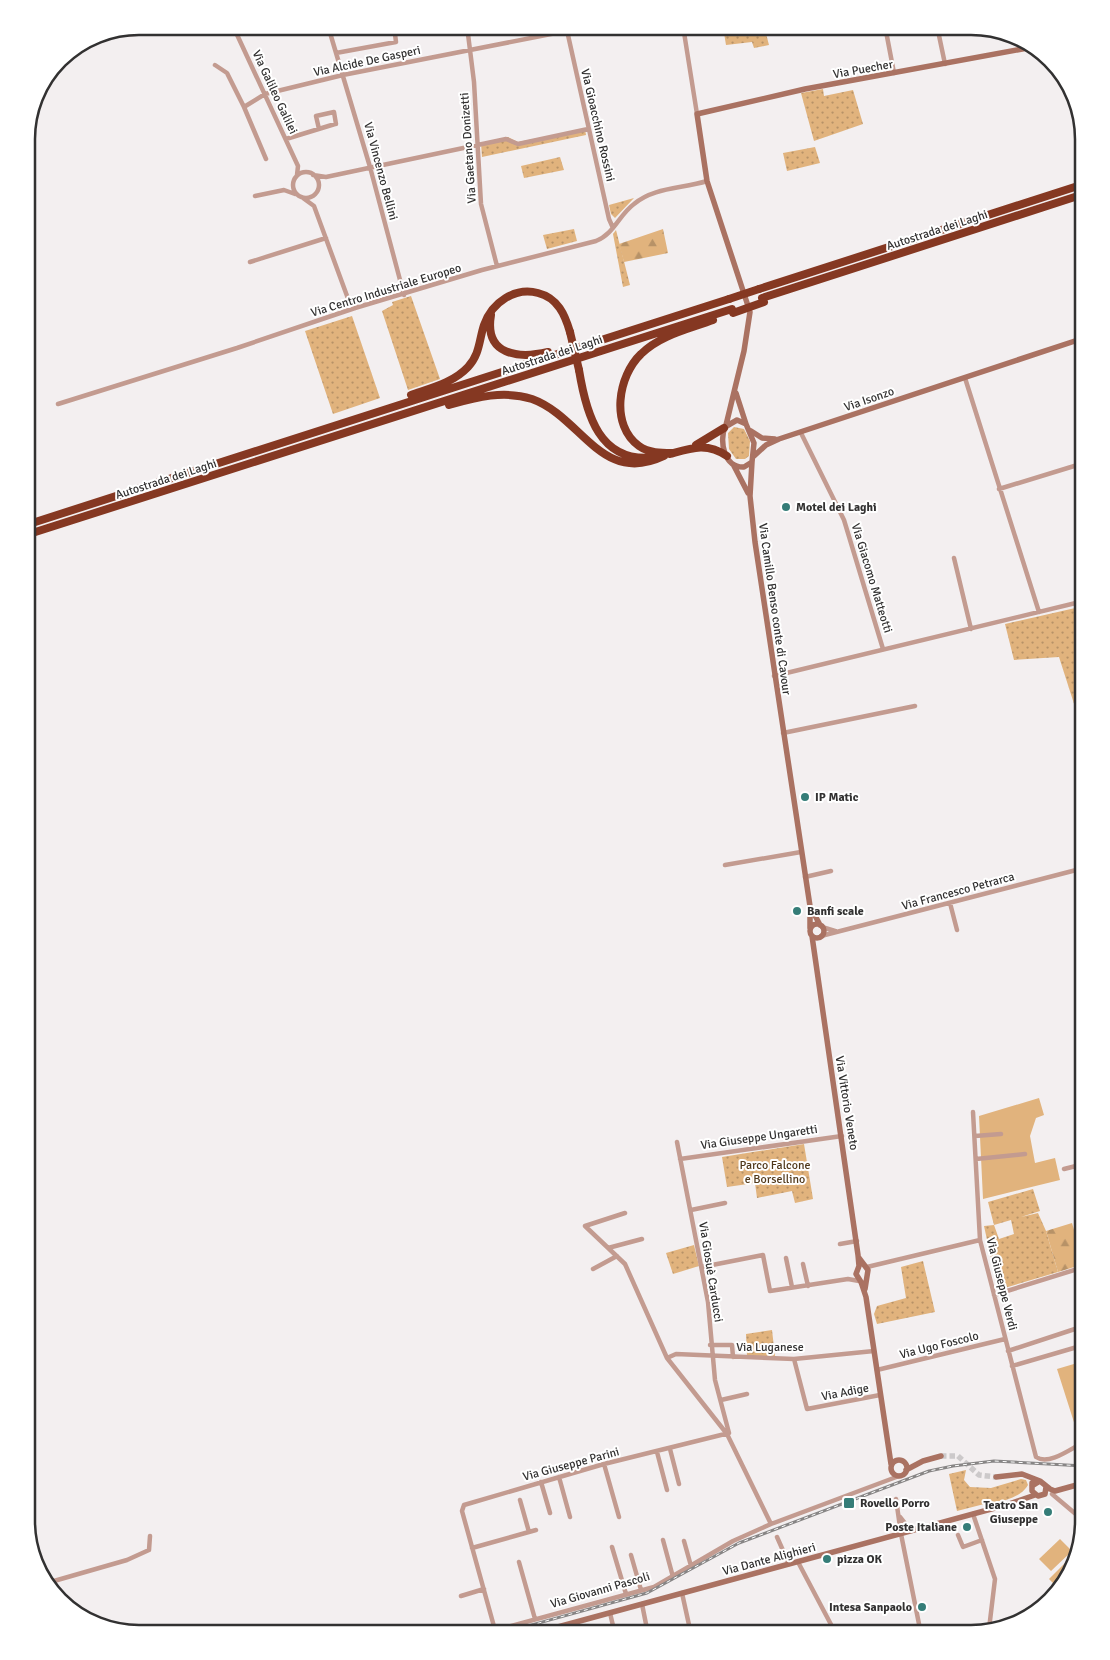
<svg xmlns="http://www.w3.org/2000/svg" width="1110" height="1660" font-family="Signika,sans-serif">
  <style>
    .grass { fill: url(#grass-dots); fill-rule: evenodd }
    .forest { fill: url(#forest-firs) }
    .garden { fill: #e1b37d }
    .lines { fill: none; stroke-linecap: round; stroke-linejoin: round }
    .secondary-tunnel { stroke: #ccc9ca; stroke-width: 5.5; stroke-dasharray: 5.5 3; stroke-linecap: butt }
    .street { stroke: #c39b90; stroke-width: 4.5 }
    .secondary { stroke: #aa7262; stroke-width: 5.5 }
    .highway { stroke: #853822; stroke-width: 8 }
    .rail-casing { stroke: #878585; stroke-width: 3 }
    .rail { stroke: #fff; stroke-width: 1; stroke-dasharray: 4; stroke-linecap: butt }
    .highway-bridge { stroke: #853822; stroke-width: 8 }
    .poi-dot { fill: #357d78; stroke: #fff; stroke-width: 2 }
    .labels { text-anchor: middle; stroke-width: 4; stroke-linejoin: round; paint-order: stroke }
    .street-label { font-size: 12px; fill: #323131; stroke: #fff }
    .poi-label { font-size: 12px; font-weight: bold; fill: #323131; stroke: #fff; text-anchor: start }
    .park-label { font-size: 12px; fill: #50381a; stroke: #fff }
    .rim { fill: none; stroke: #323131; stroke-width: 2.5 }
  </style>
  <defs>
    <pattern id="grass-dots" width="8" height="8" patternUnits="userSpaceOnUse" patternTransform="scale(1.25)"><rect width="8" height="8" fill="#e1b37d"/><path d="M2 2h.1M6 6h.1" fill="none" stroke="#b79267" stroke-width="1.8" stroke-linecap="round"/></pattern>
    <pattern id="forest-firs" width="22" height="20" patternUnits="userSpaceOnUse" patternTransform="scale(1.25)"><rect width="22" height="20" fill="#e1b37d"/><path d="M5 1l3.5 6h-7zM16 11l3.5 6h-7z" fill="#b79267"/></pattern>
  </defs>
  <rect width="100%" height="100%" fill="#f3eff0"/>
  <path class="grass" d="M 764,26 L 769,45 L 754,48 L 752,42 L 726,45 L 724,33 Z
    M 823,89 L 824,96 L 853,90 L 863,124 L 814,141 L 801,93 Z
    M 585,129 L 586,135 L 482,157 L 481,143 L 508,137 L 518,142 Z
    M 815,147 L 820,163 L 787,171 L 783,153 Z
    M 560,157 L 564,170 L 524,178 L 521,166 Z
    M 634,198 L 615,218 L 611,214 L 609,205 Z
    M 574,229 L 577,241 L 547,249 L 543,235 Z
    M 616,230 L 630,285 L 623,287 L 613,234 Z
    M 411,296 L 440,379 L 408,390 L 382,311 L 393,305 L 392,302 Z
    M 352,316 L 380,398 L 333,414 L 305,331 Z
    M 734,427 L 744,429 L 750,441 L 749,456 L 745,459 L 736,459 L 729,449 L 728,433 Z
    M 1084,606 L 1084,735 L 1059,657 L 1014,660 L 1005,624 Z
    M 804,1144 L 813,1199 L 795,1203 L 792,1191 L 757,1198 L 755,1183 L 727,1187 L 722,1157 Z
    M 1033,1189 L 1040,1211 L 1021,1217 L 1038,1213 L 1046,1231 L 1058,1272 L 998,1290 L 984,1226 L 994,1225 L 988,1202 ZM 1011,1220 L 1014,1234 L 999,1239 L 994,1225 Z
    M 694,1245 L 699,1266 L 673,1274 L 666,1253 Z
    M 923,1261 L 935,1312 L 877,1324 L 874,1314 L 877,1306 L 906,1298 L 901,1267 Z
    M 772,1330 L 775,1356 L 747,1356 L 746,1334 Z
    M 966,1470 L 964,1480 L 970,1487 L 991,1488 L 1021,1479 L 1026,1480 L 1028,1485 C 1022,1496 1007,1500 995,1503 L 992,1502 L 957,1511 L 949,1474 Z"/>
  <path class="forest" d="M 663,229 L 668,253 L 624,262 L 619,244 Z
    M 1072,1223 L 1084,1264 L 1058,1272 L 1046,1231 Z"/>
  <path class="garden" d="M 1039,1098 L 1044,1115 L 1036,1118 L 1030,1136 L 1035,1163 L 1055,1158 L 1060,1180 L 983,1199 L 979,1116 Z
    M 1084,1361 L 1084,1436 L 1079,1438 L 1057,1369 Z
    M 1060,1539 L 1072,1551 L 1051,1571 L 1039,1559 Z
    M 1075,1553 L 1068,1578 L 1058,1588 L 1049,1579 Z"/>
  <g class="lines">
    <path class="secondary-tunnel" d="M 941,1456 L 958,1456 L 979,1475 L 996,1477"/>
    <path class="street" d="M 233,26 L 298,166 L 297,175
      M 328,26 L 370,167 L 404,295
      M 467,26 L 474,82 L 481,204 L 497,266
      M 566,26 L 609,219 L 613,228
      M 683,26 L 697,114
      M 885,26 L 894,73
      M 937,26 L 945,64
      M 95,36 L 151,33 L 179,26
      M 336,53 L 396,42 L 394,26
      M 215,65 L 227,73 L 244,107
      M 286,139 L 335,124 L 336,124 L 334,112 L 316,116 L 319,129
      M 266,159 L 244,107 L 265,94 L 343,75 L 592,26
      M293 185a13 13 0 1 1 26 0a13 13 0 1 1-26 0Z
      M 313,175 L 326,177 L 506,139 L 518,144 L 588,129
      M 255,196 L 284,190 L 295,194
      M 303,198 L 314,206 L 350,304 L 355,308
      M 250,262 L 326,238
      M 965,378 L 1039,612
      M 58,404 L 237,348 L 355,308 L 482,270 L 596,241 C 614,234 619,215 634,204 C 654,187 682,189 707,181
      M 801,433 L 844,520 L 883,649
      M 999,489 L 1084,463
      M 954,558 L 971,629
      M 774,676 L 1084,601
      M 783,733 L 915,706
      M 725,865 L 801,852
      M 805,877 L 831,871
      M 950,903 L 957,930
      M 822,927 L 835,931
      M 821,936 L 1084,868
      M 973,1112 L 980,1240 L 1036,1457 C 1049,1466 1072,1448 1084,1442
      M 975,1136 L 1001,1134
      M 680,1159 L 842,1136
      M 976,1159 L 1025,1154
      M 1064,1169 L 1084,1164
      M 691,1210 L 725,1203
      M 625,1213 L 585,1226 L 625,1264 L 667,1358 L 727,1434 L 771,1524
      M 840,1244 L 857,1241
      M 608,1248 L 642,1239
      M 786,1258 L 792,1287
      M 803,1264 L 808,1286
      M 702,1267 L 763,1255 L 770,1291 L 848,1279 L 859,1281
      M 867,1267 L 980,1240
      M 593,1269 L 617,1256
      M 994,1295 L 1084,1267
      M 710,1345 L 732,1345 L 733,1357
      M 1008,1351 L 1084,1326
      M 667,1358 L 676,1354 L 794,1359 L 874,1351
      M 794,1359 L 807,1409 L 880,1395
      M 1012,1366 L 1084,1345
      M 877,1370 L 1005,1339
      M 721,1400 L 747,1394
      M 670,1449 L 679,1484
      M 657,1452 L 667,1490
      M 604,1464 L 619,1517
      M 559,1477 L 570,1517
      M 541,1482 L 550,1513
      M 1052,1494 L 1084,1521
      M 896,1499 L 901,1534 L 921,1634
      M 520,1500 L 529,1532
      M 973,1514 L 995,1579 L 989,1629
      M 900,1517 L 907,1526 L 917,1529
      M 958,1535 L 963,1547 L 982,1540
      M 777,1537 L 789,1564
      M 663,1540 L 673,1577
      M 684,1541 L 691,1566
      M 612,1547 L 626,1594
      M 472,1548 L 536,1530
      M 631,1555 L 641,1590
      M 519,1562 L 535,1619
      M 798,1562 L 836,1634
      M 47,1583 L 127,1560 L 149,1550 L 150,1536
      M 682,1593 L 691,1634
      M 461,1596 L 484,1589
      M 642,1604 L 648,1634
      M 610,1613 L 615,1634
      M 495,1630 L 462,1511 L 464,1505 L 604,1464 L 729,1433 L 715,1380 L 708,1302 L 677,1142
      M 482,1634 L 654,1587 L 733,1541 L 771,1524 L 899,1476
      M 824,1634 L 833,1629"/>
    <path class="secondary" d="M 736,393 L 746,424
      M 737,420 L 746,424 L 754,443 L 752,462 L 744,467 C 724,468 719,441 725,427 Z
      M 726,425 L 744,351 L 750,312 L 707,181 L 697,114 L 805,89 L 1033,47
      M 751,431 L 762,438 L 775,439
      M 754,456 L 766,445 L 779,439 L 1084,338
      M 752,462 L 750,496 L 755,542 L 810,906 L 810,928
      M 734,466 L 748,493
      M 811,908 L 820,925
      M810 931a7 7 0 1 1 14 0a7 7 0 1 1-14 0Z
      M 812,936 L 858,1255 L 859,1266 L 856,1274 L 861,1282
      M 859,1258 L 868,1270 L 865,1289
      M 861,1282 L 866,1297 L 891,1464
      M891 1468a8 8 0 1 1 16 0a8 8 0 1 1-16 0Z
      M 906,1470 L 923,1461 L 941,1456
      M 996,1477 L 1022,1474 L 1040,1481
      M 1032,1483 L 1032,1491 L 1038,1496 L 1045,1494 L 1046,1487
      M 1032,1486 L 1040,1481 L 1050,1489 L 1055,1491 L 1084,1483
      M 532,1634 L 1006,1505 L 1035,1495"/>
    <path class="highway" d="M 759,289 L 1084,184
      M 762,298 L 1084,194
      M 491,315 C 484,355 518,359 548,352
      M 579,370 C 586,413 599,465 656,457
      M 411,395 C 431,388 453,383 468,367 C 480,354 479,340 484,325 C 492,302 515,287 538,293 C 558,298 565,315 570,332
      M 449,405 C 477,397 504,390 532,399 C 582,417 601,486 664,456
      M 696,445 L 724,428
      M 672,453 C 661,453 649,453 639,446 C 610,425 618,376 641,354 C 660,335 689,329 713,320
      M 670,454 C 691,448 707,442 727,456
      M 26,525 L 729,299
      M 26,535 L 732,309"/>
    <defs>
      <path id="rail" d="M 499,1634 L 647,1593 L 739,1543 L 929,1471 L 953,1466 L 994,1461 L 1084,1466"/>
    </defs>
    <use href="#rail" class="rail-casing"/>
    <use href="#rail" class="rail"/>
    <path class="highway-bridge" d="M 729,299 L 759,289
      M 733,313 L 764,302
      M 570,332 L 579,370"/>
  </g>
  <g class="poi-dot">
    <circle cx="786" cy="507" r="5"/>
    <circle cx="805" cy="797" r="5"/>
    <circle cx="797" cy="911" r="5"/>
    <rect x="843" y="1497" width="12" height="12" rx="2.5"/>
    <circle cx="1048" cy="1512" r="5"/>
    <circle cx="967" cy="1527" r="5"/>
    <circle cx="827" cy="1559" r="5"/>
    <circle cx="922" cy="1607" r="5"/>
  </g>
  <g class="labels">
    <g class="street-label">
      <text transform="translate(367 61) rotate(-12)" y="4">Via Alcide De Gasperi</text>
      <text transform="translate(863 69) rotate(-10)" y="4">Via Puecher</text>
      <text transform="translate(275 92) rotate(65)" y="4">Via Galileo Galilei</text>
      <text transform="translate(598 125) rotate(77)" y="4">Via Gioacchino Rossini</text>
      <text transform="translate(468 148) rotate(-94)" y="4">Via Gaetano Donizetti</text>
      <text transform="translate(381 171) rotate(75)" y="4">Via Vincenzo Bellini</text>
      <text transform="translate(937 230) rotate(-18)" y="4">Autostrada dei Laghi</text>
      <text transform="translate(386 290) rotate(-17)" y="4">Via Centro Industriale Europeo</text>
      <text transform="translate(552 355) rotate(-18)" y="4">Autostrada dei Laghi</text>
      <text transform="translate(869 399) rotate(-19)" y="4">Via Isonzo</text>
      <text transform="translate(166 479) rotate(-18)" y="4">Autostrada dei Laghi</text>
      <text transform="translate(872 578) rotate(73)" y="4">Via Giacomo Matteotti</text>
      <text transform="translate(775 609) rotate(82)" y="4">Via Camillo Benso conte di Cavour</text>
      <text transform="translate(958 891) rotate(-15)" y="4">Via Francesco Petrarca</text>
      <text transform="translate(847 1103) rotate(81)" y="4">Via Vittorio Veneto</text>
      <text transform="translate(759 1137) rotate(-8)" y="4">Via Giuseppe Ungaretti</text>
      <text transform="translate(711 1272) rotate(81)" y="4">Via Giosuè Carducci</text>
      <text transform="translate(1002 1284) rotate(76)" y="4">Via Giuseppe Verdi</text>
      <text transform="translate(939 1345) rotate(-14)" y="4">Via Ugo Foscolo</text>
      <text x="770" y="1351">Via Luganese</text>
      <text transform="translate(845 1392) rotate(-11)" y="4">Via Adige</text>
      <text transform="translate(571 1464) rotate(-15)" y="4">Via Giuseppe Parini</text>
      <text transform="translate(769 1559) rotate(-15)" y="4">Via Dante Alighieri</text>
      <text transform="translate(600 1590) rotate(-16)" y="4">Via Giovanni Pascoli</text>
    </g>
    <g class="poi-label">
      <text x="796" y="511">Motel dei Laghi</text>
      <text x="815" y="801">IP Matic</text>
      <text x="807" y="915">Banfi scale</text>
      <text x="860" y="1507">Rovello Porro</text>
      <text x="1038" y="1509" text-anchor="end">Teatro San<tspan x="1038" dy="14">Giuseppe</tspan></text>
      <text x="957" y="1531" text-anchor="end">Poste Italiane</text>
      <text x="837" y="1563">pizza OK</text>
      <text x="912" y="1611" text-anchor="end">Intesa Sanpaolo</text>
    </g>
    <g class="park-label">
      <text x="775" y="1169">Parco Falcone<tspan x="775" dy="14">e Borsellino</tspan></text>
    </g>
  </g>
  <path d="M0 0H1110V1660H0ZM139 35H971A104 104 0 0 1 1075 139V1521A104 104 0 0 1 971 1625H139A104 104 0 0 1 35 1521V139A104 104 0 0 1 139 35Z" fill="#fff" fill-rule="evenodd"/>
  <path class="rim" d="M139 35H971A104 104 0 0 1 1075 139V1521A104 104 0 0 1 971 1625H139A104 104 0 0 1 35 1521V139A104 104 0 0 1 139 35Z"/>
</svg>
